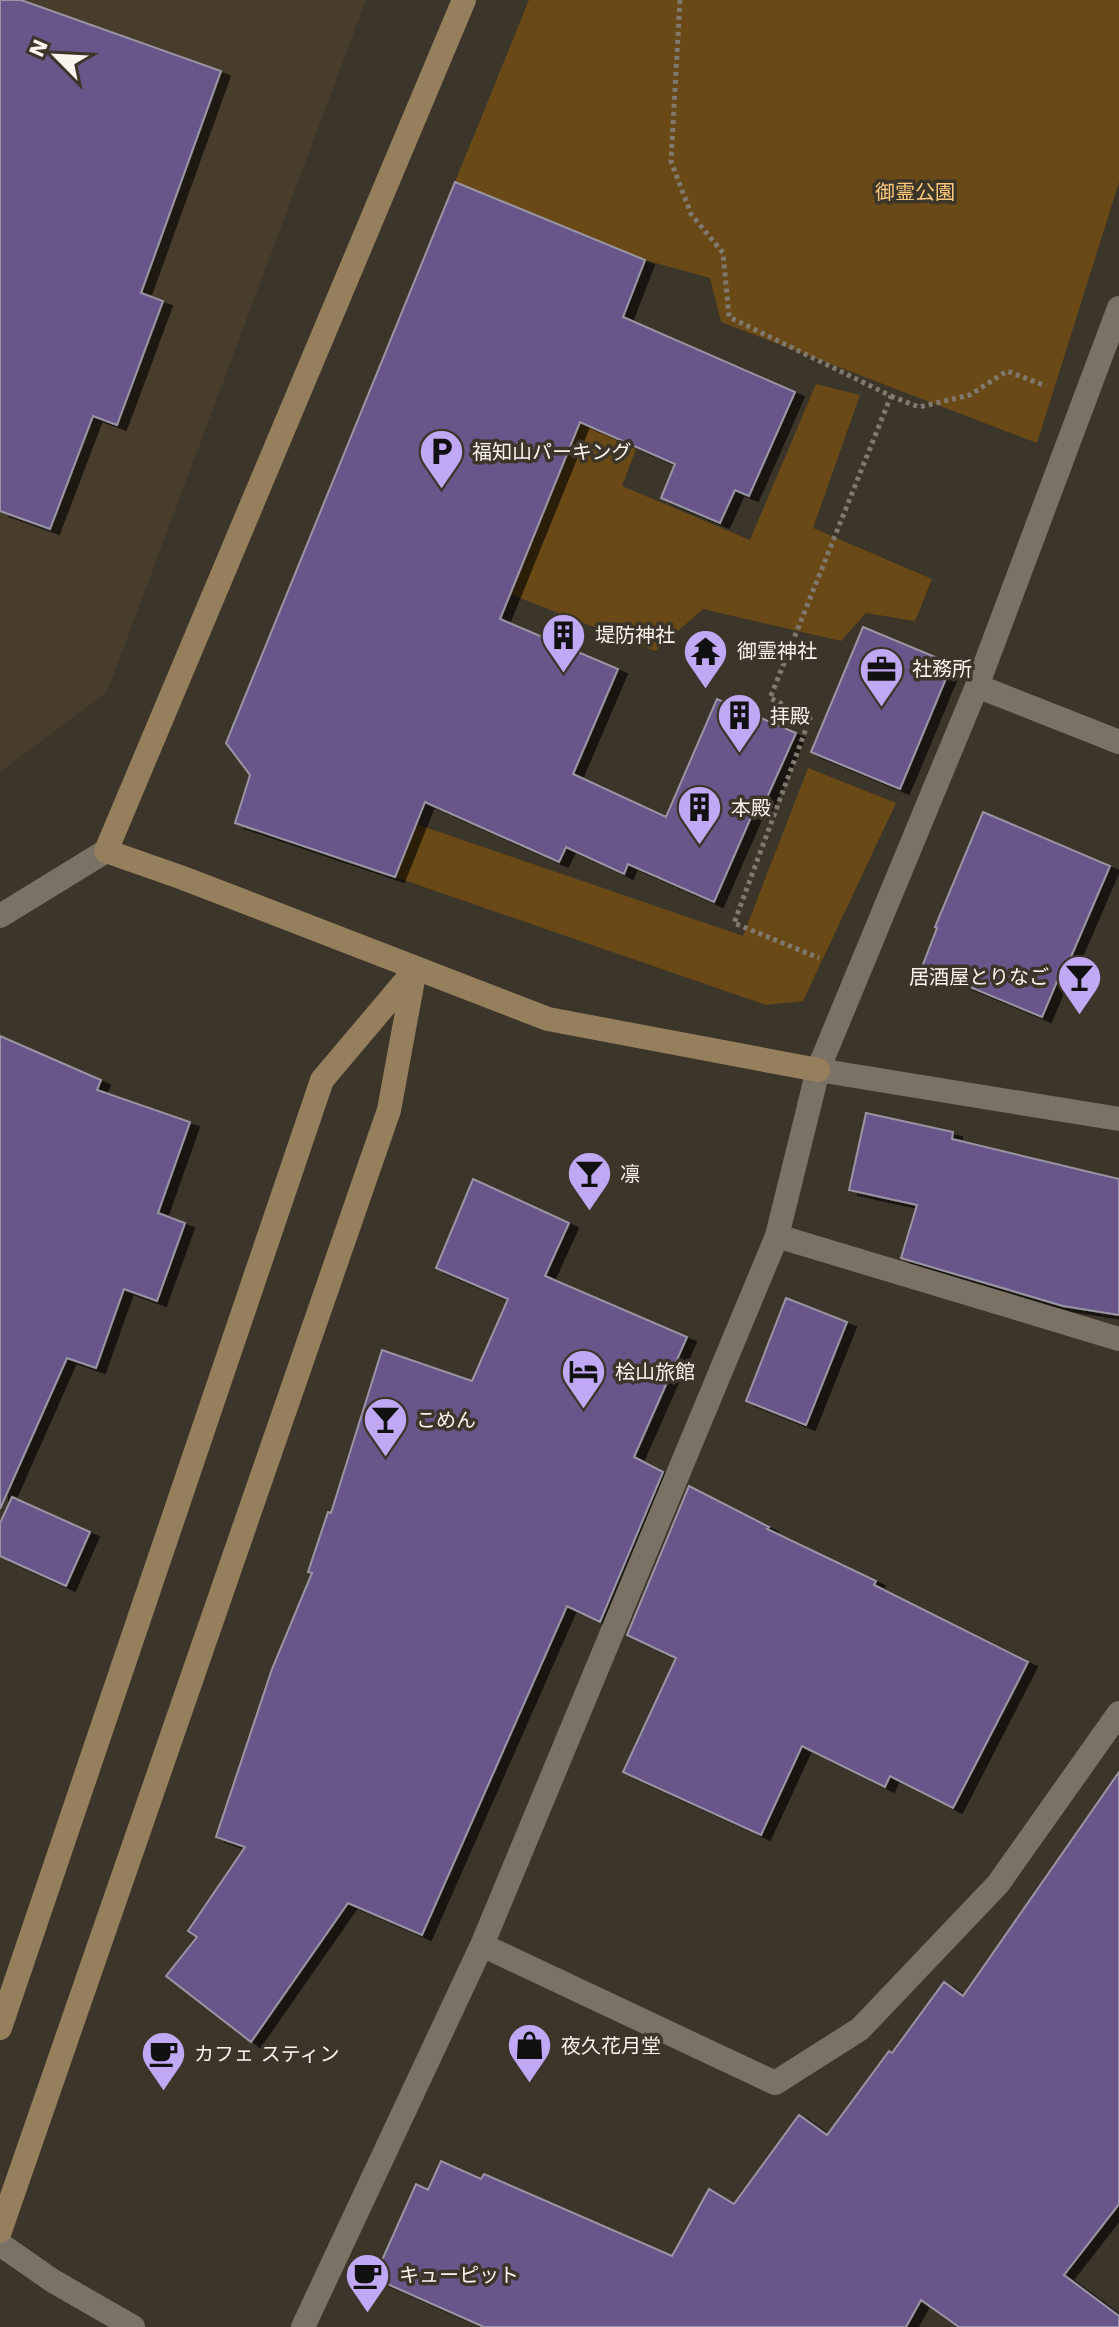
<svg xmlns="http://www.w3.org/2000/svg" width="1119" height="2327" font-family="'Work Sans','Noto Sans JP',sans-serif">
  <style>
    .built { fill: #483d2c }
    .green { fill: #694a17 }
    .building { fill: #67568a; stroke: #9995a3; stroke-width: 2; filter: url(#shadow) }
    .lines { fill: none; stroke-linecap: round; stroke-linejoin: round }
    .path { stroke: #807970; stroke-width: 5; stroke-dasharray: 4 4; stroke-linecap: butt }
    .street { stroke: #7b7266; stroke-width: 24 }
    .secondary { stroke: #957f5c; stroke-width: 24 }
    .labels { text-anchor: middle; stroke-width: 7; stroke-linejoin: round; paint-order: stroke }
    .park-label { font-size: 20px; fill: #fdc97b; stroke: #3c352a }
    .poi-label { font-size: 20px; fill: #f9f4ed; stroke: #3c352a; text-anchor: start }
  </style>
  <defs>
    <filter id="shadow"><feDropShadow dx="9" dy="5" stdDeviation="0" flood-color="#0009"/></filter>
  </defs>
  <rect width="100%" height="100%" fill="#3c352a"/>
  <path class="built" d="M 0,0 L 366,0 L 107,692 L 0,772 Z"/>
  <path class="green" d="M 529,0 L 1119,0 L 1119,182 L 1037,443 L 721,322 L 710,278 L 645,260 L 455,182 Z
    M 816,384 L 860,395 L 813,528 L 932,579 L 915,621 L 866,613 L 841,641 L 703,609 L 655,651 L 510,594 L 582,418 L 639,441 L 622,486 L 750,540 Z
    M 808,768 L 896,803 L 803,1001 L 766,1005 L 395,877 L 416,824 L 743,936 Z"/>
  <path class="building" d="M 0,0 L 21,0 L 221,71 L 141,293 L 163,301 L 117,425 L 93,416 L 50,529 L 0,511 Z
    M 455,182 L 645,260 L 623,317 L 795,392 L 749,496 L 735,490 L 720,523 L 661,498 L 675,464 L 580,422 L 500,619 L 618,669 L 573,774 L 666,817 L 717,699 L 796,733 L 761,811 L 755,808 L 714,902 L 628,864 L 624,874 L 566,847 L 559,862 L 425,802 L 395,877 L 235,823 L 250,775 L 226,743 Z
    M 863,627 L 952,664 L 900,789 L 811,752 Z
    M 983,812 L 1110,866 L 1061,980 L 1058,979 L 1042,1017 L 922,967 L 937,928 L 935,927 Z
    M 0,1036 L 101,1080 L 97,1090 L 190,1122 L 158,1213 L 185,1223 L 157,1301 L 124,1289 L 96,1368 L 67,1358 L 0,1509 Z
    M 866,1113 L 953,1132 L 952,1139 L 1119,1179 L 1119,1315 L 1063,1306 L 901,1258 L 917,1205 L 849,1190 Z
    M 473,1179 L 569,1223 L 545,1276 L 687,1337 L 634,1457 L 663,1472 L 600,1622 L 567,1606 L 422,1935 L 348,1903 L 251,2042 L 166,1976 L 197,1937 L 188,1931 L 245,1847 L 216,1837 L 272,1669 L 312,1573 L 308,1572 L 328,1512 L 331,1513 L 382,1350 L 472,1381 L 508,1299 L 436,1268 Z
    M 786,1298 L 847,1322 L 806,1425 L 746,1401 Z
    M 689,1486 L 769,1527 L 767,1529 L 876,1581 L 874,1585 L 1028,1662 L 953,1808 L 890,1776 L 885,1787 L 802,1746 L 761,1835 L 623,1772 L 676,1658 L 627,1635 Z
    M 12,1497 L 90,1532 L 66,1586 L 0,1556 L 0,1523 Z
    M 1119,1772 L 1119,2204 L 1064,2275 L 1119,2316 L 1119,2327 L 959,2327 L 921,2300 L 906,2327 L 484,2327 L 374,2278 L 416,2184 L 428,2190 L 441,2161 L 481,2179 L 484,2174 L 672,2256 L 709,2189 L 734,2204 L 799,2115 L 827,2135 L 889,2051 L 892,2053 L 944,1982 L 963,1996 Z"/>
  <g class="lines">
    <path class="path" d="M 680,0 L 671,161 L 691,214 L 723,253 L 729,317 L 891,396 L 770,698 L 810,718 L 734,923 L 819,958
      M 891,396 L 919,407 L 970,395 L 1007,371 L 1046,386"/>
    <path class="street" d="M 977,686 L 1119,742
      M 0,916 L 106,851
      M 818,1070 L 1119,1119
      M 777,1236 L 1119,1339
      M 482,1945 L 775,2083 L 860,2029 L 998,1884 L 1119,1713
      M 0,2244 L 53,2281 L 133,2327
      M 303,2327 L 482,1945 L 777,1236 L 818,1070 L 977,686 L 1119,308"/>
    <path class="secondary" d="M 464,0 L 106,851 L 183,878 L 548,1019 L 818,1070
      M 0,2028 L 322,1080 L 414,971
      M 0,2231 L 389,1110 L 415,969"/>
  </g>
  <defs>
    <symbol id="parking-pin" viewBox="-11 -11 22 30"><path d="M0 17L-7.5 6A9.5 9.5 0 1 1 7.5 6Z" fill="#c0a8f4" stroke="#3c352a"/><path d="M-3.5-5.5H1a3.5 3.5 0 0 1 0 7H-1V5.5H-3.5ZM-1-3.4V-.6H.8a1.4 1.4 0 0 0 0-2.8Z" fill="#111"/></symbol>
    <symbol id="building-pin" viewBox="-11 -11 22 30"><path d="M0 17L-7.5 6A9.5 9.5 0 1 1 7.5 6Z" fill="#c0a8f4" stroke="#3c352a"/><path d="M-4-6H4V6H1V3H-1V6H-4ZM-2.5-4.3h1.7v1.8h-1.7ZM.8-4.3h1.7v1.8H.8ZM-2.5-1h1.7V.8h-1.7ZM.8-1h1.7V.8H.8Z" fill="#111"/></symbol>
    <symbol id="temple-pin" viewBox="-11 -11 22 30"><path d="M0 17L-7.5 6A9.5 9.5 0 1 1 7.5 6Z" fill="#c0a8f4" stroke="#3c352a"/><path d="M0-6L5-2H3V0L6.5 2.5H4V6H1.5V3h-3V6H-4V2.5H-6.5L-3 0V-2H-5Z" fill="#111"/></symbol>
    <symbol id="office-pin" viewBox="-11 -11 22 30"><path d="M0 17L-7.5 6A9.5 9.5 0 1 1 7.5 6Z" fill="#c0a8f4" stroke="#3c352a"/><path d="M-6-3h4V-5.5h4V-3h4V5H-6ZM-1-4.5V-3h2v-1.5ZM-6 0V1H6V0Z" fill="#111"/></symbol>
    <symbol id="bar-pin" viewBox="-11 -11 22 30"><path d="M0 17L-7.5 6A9.5 9.5 0 1 1 7.5 6Z" fill="#c0a8f4" stroke="#3c352a"/><path d="M-6-5H6L.8 .8V4.5H3.5V6h-7V4.5H-.8V.8Z" fill="#111"/></symbol>
    <symbol id="hotel-pin" viewBox="-11 -11 22 30"><path d="M0 17L-7.5 6A9.5 9.5 0 1 1 7.5 6Z" fill="#c0a8f4" stroke="#3c352a"/><path d="M-6-4.5h1.5V1H6V5H4.5V3h-9V5H-6ZM-4 0a1.8 1.8 0 1 1 3.6 0ZM.5 0V-2.5h3Q6-2.5 6 0Z" fill="#111"/></symbol>
    <symbol id="shop-pin" viewBox="-11 -11 22 30"><path d="M0 17L-7.5 6A9.5 9.5 0 1 1 7.5 6Z" fill="#c0a8f4" stroke="#3c352a"/><path d="M-5-2.5h2.3a2.7 3.5 0 0 1 5.4 0H5L5.5 6h-11ZM-1.5-2.5h3a1.5 2.3 0 0 0-3 0Z" fill="#111"/></symbol>
    <symbol id="cafe-pin" viewBox="-11 -11 22 30"><path d="M0 17L-7.5 6A9.5 9.5 0 1 1 7.5 6Z" fill="#c0a8f4" stroke="#3c352a"/><path d="M-5.5-4.5H6V0H3Q3 3.5 0 3.5H-2.5Q-5.5 3.5-5.5 0ZM3-3.2v2h1.7v-2ZM-6 4.5H4V6H-6Z" fill="#111"/></symbol>
  </defs>
  <g fill-rule="evenodd">
    <use href="#parking-pin" x="416" y="426" width="51" height="69"/>
    <use href="#building-pin" x="538" y="610" width="51" height="69"/>
    <use href="#temple-pin" x="680" y="626" width="51" height="69"/>
    <use href="#office-pin" x="856" y="644" width="51" height="69"/>
    <use href="#building-pin" x="714" y="690" width="51" height="69"/>
    <use href="#building-pin" x="674" y="782" width="51" height="69"/>
    <use href="#bar-pin" x="1054" y="952" width="51" height="69"/>
    <use href="#bar-pin" x="564" y="1148" width="51" height="69"/>
    <use href="#hotel-pin" x="558" y="1346" width="51" height="69"/>
    <use href="#bar-pin" x="360" y="1394" width="51" height="69"/>
    <use href="#shop-pin" x="504" y="2020" width="51" height="69"/>
    <use href="#cafe-pin" x="138" y="2028" width="51" height="69"/>
    <use href="#cafe-pin" x="342" y="2250" width="51" height="69"/>
  </g>
  <g class="labels">
    <g class="park-label">
      <text x="915" y="199">御霊公園</text>
    </g>
    <g class="poi-label">
      <text x="472" y="459">福知山パーキング</text>
      <text x="595" y="642">堤防神社</text>
      <text x="737" y="658">御霊神社</text>
      <text x="912" y="676">社務所</text>
      <text x="770" y="723">拝殿</text>
      <text x="731" y="815">本殿</text>
      <text x="1049" y="984" text-anchor="end">居酒屋とりなご</text>
      <text x="620" y="1181">凛</text>
      <text x="615" y="1379">桧山旅館</text>
      <text x="416" y="1427">こめん</text>
      <text x="561" y="2053">夜久花月堂</text>
      <text x="194" y="2061">カフェ スティン</text>
      <text x="399" y="2282">キューピット</text>
    </g>
  </g>
  <g transform="translate(56 56) rotate(294)" stroke="#3c352a" stroke-width="6" paint-order="stroke">
  <path d="M0-6L14 30L0 20L-14 30Z" fill="#f9f4ed"/>
  <text y="-12" font-size="22" font-weight="bold" text-anchor="middle" fill="#f9f4ed">N</text>
  </g>
</svg>
